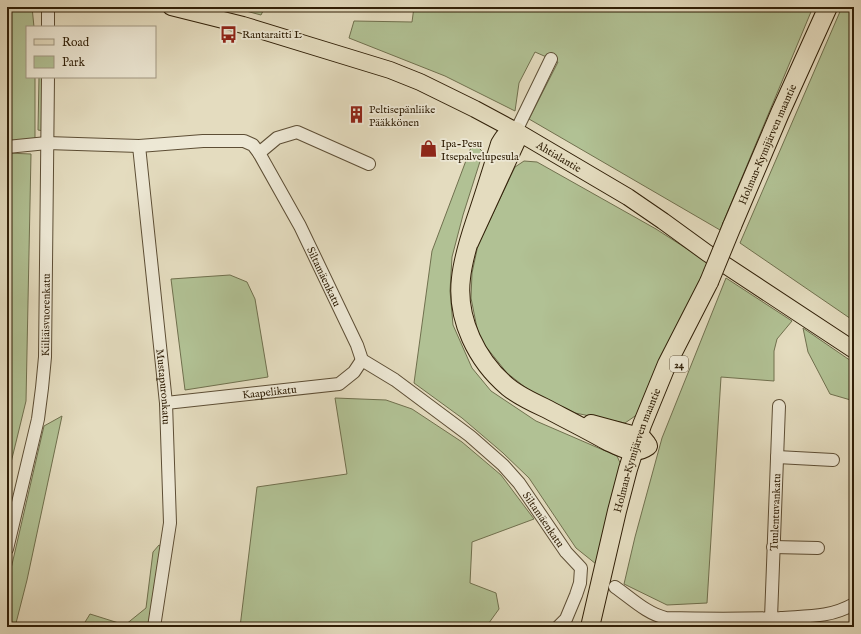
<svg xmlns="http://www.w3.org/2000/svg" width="861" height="634" font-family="'IM FELL English',serif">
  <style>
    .green { fill: #b1c194; stroke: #70704e }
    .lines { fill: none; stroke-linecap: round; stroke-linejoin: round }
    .minor-casing { stroke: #5d4e35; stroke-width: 14 }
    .major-casing { stroke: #301f07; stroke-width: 18 }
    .highway-casing { stroke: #301f07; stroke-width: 20 }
    .minor { stroke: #ede8d5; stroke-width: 12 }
    .major { stroke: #e4dcbf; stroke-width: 16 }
    .highway { stroke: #e4dcbf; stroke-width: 18 }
    .highway-bridge-casing { stroke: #301f07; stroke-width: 20; stroke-linecap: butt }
    .highway-bridge { stroke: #e4dcbf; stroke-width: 18 }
    .labels { text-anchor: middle; stroke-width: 3.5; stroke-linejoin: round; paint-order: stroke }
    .shield { fill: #ede8d5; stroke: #695b45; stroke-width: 1 }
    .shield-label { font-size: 10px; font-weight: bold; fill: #301f07 }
    .poi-label { font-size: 11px; fill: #301f07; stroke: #ede8d5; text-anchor: start }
    .street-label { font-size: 11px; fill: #301f07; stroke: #ede8d5 }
  </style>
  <rect width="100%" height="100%" fill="#e4dcbf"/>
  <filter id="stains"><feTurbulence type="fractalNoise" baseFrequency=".005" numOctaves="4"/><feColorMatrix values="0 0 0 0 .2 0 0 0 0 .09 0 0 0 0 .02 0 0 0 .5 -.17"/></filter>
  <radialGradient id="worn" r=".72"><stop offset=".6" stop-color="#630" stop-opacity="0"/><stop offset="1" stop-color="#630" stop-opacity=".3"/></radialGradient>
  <path class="green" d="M 7,7 L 32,7 L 34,27 L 27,27 L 27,77 L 35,77 L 35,141 L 7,141 Z
    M 231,7 L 265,7 L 261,15 Z
    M 414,7 L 578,7 L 591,8 L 672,11 L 737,7 L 813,7 L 720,230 L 529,119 L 558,62 L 535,52 L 519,83 L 515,111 L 445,76 L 349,38 L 354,21 L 412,22 Z
    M 842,7 L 854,7 L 854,321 L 740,243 Z
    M 39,77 L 44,77 L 44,131 L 38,130 Z
    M 473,142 L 483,152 L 463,215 L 452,257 L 450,291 L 453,325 L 472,368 L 491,391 L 536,421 L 617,456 L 622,467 L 601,568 L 576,548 L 529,478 L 503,453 L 462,418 L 414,383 L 432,251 Z
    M 7,153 L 31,154 L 26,401 L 7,479 Z
    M 524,161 L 537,162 L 656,229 L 709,263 L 638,414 L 625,423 L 575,413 L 530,391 L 507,373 L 479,338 L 471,298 L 472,273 L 478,245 L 515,167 Z
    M 230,275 L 247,282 L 255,299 L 268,377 L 185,390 L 171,279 Z
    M 726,278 L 792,321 L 777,339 L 774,351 L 774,381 L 721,377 L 707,603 L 667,605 L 624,584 L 635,537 L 662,438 Z
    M 803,328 L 854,363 L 854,401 L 830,394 L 808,352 Z
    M 335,398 L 386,400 L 412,409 L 462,442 L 501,475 L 534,519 L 472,542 L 470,583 L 496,593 L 499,609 L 486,627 L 240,627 L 257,487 L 347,474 Z
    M 62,416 L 27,580 L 15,627 L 7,627 L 7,586 L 44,426 Z
    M 159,545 L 163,547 L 151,627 L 82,627 L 90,614 L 125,625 L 146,608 L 153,552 Z"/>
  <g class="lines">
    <defs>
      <g id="minor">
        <path d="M 48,7 L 48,27"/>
        <path d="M 516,131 L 551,59"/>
        <path id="s1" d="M 139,146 L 166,403 L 170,523 L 154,627"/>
        <path id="s2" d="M 7,147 L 47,143 L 139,146 L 203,141 L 244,141 L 253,145 L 259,153 L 300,226 L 357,345 L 362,360 L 395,380 L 470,436 L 503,465 L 519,483 L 566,552 L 581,568 L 580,583 L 576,595 L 566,619 L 558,627"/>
        <path d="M 259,153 L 277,138 L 297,132 L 369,164"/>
        <path id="s3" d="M 166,403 L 339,384 L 354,372 L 362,360"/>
        <path d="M 777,457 L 833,460"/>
        <path d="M 773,547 L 818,548"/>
        <path id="s4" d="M 7,549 L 38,419 L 42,388 L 45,357 L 48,77"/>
        <path d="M 615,587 C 631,598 647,614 666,618 C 704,619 742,619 780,618 C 807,616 829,618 854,604"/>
        <path id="s5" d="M 771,618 L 779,406"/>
      </g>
      <g id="major">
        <path id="s6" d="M 171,7 L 243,25 L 390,70 L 420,82 L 475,109 L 516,131 L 628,197 L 663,221 L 707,253 L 854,350"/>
      </g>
      <g id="highway">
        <path id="s7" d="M 732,226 L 780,113 L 828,7"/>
        <path d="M 469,243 L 493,191 L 516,141 L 517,135 L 516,131 C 507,132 504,137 500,144 C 492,170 484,196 475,222 C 469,240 463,259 461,278 C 456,319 477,361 508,387 C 519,396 532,402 545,408 C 566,419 588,430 609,442 C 624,448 634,456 648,446"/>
        <path d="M 591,424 L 639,437 L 643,439 L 647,444"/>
        <path id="s8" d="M 590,627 L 617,511 L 628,469 L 642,425 L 667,364 L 709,282"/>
      </g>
    </defs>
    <use href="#minor" class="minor-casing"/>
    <use href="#major" class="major-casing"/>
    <use href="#highway" class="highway-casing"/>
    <use href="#minor" class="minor"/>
    <use href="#major" class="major"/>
    <use href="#highway" class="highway"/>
    <defs>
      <path id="highway-bridge" d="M 709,282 L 732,226"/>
    </defs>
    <use href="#highway-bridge" class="highway-bridge-casing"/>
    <use href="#highway-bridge" class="highway-bridge"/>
  </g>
  <defs>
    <symbol id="bus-bare" viewBox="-9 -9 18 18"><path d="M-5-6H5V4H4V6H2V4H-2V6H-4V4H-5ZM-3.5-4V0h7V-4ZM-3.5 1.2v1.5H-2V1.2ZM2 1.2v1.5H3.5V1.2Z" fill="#8f2418" stroke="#ede8d5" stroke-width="2.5" paint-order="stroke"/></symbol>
    <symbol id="building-bare" viewBox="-9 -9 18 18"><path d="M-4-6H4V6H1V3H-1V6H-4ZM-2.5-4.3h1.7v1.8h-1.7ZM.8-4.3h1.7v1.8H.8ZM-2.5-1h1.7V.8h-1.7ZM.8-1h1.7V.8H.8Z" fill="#8f2418" stroke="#ede8d5" stroke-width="2.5" paint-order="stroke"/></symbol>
    <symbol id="shop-bare" viewBox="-9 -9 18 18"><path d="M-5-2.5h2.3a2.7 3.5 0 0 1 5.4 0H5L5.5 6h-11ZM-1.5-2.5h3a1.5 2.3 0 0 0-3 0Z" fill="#8f2418" stroke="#ede8d5" stroke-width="2.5" paint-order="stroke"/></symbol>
  </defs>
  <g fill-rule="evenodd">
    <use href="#bus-bare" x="216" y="22" width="25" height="25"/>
    <use href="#building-bare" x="344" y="102" width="25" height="25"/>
    <use href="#shop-bare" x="416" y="136" width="25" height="25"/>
  </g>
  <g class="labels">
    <rect class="shield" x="670" y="356" width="18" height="16" rx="3"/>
    <g class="shield-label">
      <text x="679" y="368">24</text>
    </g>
    <g class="poi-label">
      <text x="242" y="38">Rantaraitti L</text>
      <text x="369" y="113">Peltisepänliike<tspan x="369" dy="13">Pääkkönen</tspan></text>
      <text x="441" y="147">Ipa-Pesu<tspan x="441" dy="13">Itsepalvelupesula</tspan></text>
    </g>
    <g class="street-label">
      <text dy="4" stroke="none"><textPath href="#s7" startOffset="89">Holman–Kymijärven maantie</textPath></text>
      <text dy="4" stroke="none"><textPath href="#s6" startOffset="418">Ahtialantie</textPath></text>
      <text dy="4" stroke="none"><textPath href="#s2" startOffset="397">Siltamäenkatu</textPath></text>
      <text dy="4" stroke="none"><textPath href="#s4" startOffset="238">Kiiliäisvuorenkatu</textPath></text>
      <text dy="4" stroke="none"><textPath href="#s1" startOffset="242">Mustapuronkatu</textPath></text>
      <text dy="4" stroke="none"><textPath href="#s3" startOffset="104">Kaapelikatu</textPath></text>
      <text dy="4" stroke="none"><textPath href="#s8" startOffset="183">Holman–Kymijärven maantie</textPath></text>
      <text dy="4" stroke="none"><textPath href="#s5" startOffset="106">Tuulentuvankatu</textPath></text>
      <text dy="4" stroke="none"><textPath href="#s2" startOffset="733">Siltamäenkatu</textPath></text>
    </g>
  </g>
  <rect width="861" height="634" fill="none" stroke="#e4dcbf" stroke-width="24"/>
  <rect x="8" y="8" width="845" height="618" fill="none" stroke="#301f07" stroke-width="2"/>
  <rect x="12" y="12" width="837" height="610" fill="none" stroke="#301f07"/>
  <rect x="26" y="26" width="130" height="52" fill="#ede8d5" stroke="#a19883"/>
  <rect x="34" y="39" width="20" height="6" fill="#e4dcbf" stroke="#a19883"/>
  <text x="62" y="46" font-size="12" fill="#301f07">Road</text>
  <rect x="34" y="56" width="20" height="12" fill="#b1c194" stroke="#a19883"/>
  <text x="62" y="66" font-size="12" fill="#301f07">Park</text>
  <rect width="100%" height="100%" filter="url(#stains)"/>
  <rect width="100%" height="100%" fill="url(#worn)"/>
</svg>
